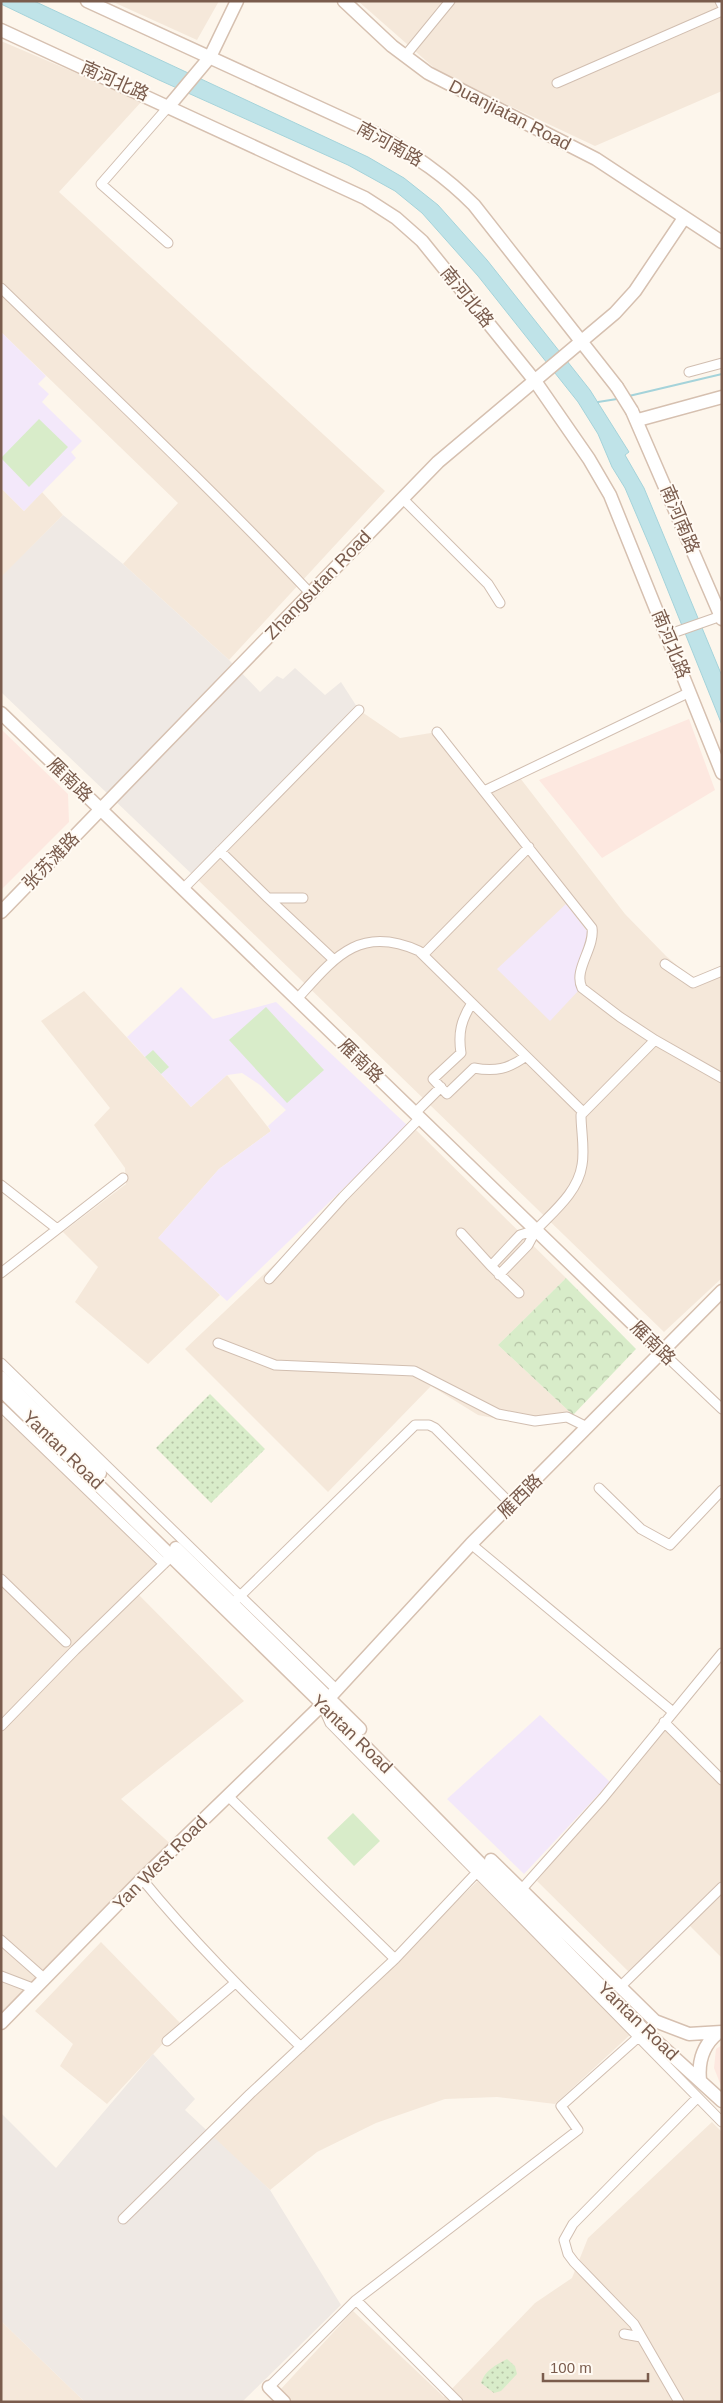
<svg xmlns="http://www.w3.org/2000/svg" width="723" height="2403" font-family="Arial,'Noto Sans SC',sans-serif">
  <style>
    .residential { fill: #f5e8da }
    .commercial { fill: #fde8e0 }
    .industrial { fill: #efe9e4 }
    .education { fill: #f3e8fa }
    .grass { fill: url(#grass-dots) }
    .park { fill: url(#park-crowns) }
    .garden { fill: #d8ecc9 }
    .water { fill: #bfe3e8; stroke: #a5d3da }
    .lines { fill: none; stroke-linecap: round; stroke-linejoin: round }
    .stream { stroke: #a5d3da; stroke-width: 2 }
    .street-casing { stroke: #d1beb0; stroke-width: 11 }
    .secondary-casing { stroke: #d6c0b0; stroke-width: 15 }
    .street { stroke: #fff; stroke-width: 9 }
    .secondary { stroke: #fff; stroke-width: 12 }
    .secondary-bridge-casing { stroke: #d6c0b0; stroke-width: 15; stroke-linecap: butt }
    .secondary-bridge { stroke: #fff; stroke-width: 12 }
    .labels { text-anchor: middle; stroke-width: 4; stroke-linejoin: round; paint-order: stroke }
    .street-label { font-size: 18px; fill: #7a5c4d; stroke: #fffaf3 }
  </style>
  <defs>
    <pattern id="grass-dots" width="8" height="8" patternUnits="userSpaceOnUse" patternTransform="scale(1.25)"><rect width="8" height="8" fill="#d8ecc9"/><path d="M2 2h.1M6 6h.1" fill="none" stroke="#b4c2a5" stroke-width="1.8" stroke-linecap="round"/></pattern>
    <pattern id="park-crowns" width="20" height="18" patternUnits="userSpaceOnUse" patternTransform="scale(1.25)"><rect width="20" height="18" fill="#d8ecc9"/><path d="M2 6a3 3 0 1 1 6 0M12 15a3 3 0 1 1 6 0" fill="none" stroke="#b4c2a5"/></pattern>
  </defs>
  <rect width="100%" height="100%" fill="#fdf6ec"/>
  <path class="residential" d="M 111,1 L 219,1 L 197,40 Z
    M 358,1 L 722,1 L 722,91 L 595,146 L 440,73 Z
    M 1,41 L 142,101 L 59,192 L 385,491 L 229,660 L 123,564 L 178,503 L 1,332 Z
    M 1,488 L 24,511 L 42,492 L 63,515 L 1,578 Z
    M 359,710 L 400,738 L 437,732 L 484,791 L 517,774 L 625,914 L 666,956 L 699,984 L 722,976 L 722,1278 L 664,1332 L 197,879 Z
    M 84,991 L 191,1107 L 227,1075 L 271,1131 L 219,1169 L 159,1237 L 220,1295 L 148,1364 L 75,1302 L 98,1267 L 63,1232 L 126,1184 L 125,1168 L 94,1125 L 110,1108 L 41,1021 Z
    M 416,1130 L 566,1278 L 498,1345 L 573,1415 L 530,1425 L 478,1415 L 431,1386 L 328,1492 L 185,1349 Z
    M 6,1416 L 164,1564 L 137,1593 L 244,1701 L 121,1799 L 175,1848 L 1,2017 L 1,1421 Z
    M 664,1727 L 722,1784 L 722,1958 L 689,1925 L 636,1979 L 537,1881 Z
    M 485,1874 L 631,2034 L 555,2104 L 497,2097 L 445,2099 L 376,2123 L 317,2152 L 270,2190 L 212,2137 Z
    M 101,1942 L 181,2024 L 107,2104 L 60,2066 L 73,2044 L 35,2011 Z
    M 712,2122 L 722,2132 L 722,2402 L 292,2402 L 280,2390 L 353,2311 L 444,2397 L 535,2303 L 572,2278 L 588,2238 Z
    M 1,2321 L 85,2402 L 1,2402 Z"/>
  <path class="commercial" d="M 689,719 L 715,790 L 602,858 L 539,780 Z
    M 1,729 L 68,794 L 69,822 L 1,890 Z
    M 722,2045 L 722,2088 L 714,2068 L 716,2049 Z"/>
  <path class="industrial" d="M 63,515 L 123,564 L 229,660 L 260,692 L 277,676 L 283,679 L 295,668 L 325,695 L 341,682 L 359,710 L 197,879 L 1,692 L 1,577 Z
    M 153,2054 L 195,2099 L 185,2110 L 270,2190 L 341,2305 L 242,2402 L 85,2402 L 1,2321 L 1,2113 L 56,2168 Z"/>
  <path class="education" d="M 1,332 L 46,376 L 38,384 L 49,394 L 42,402 L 82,441 L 71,452 L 76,458 L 24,511 L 1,488 Z
    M 566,904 L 587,931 L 587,946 L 576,974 L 575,982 L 579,990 L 550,1021 L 497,969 Z
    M 181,987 L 213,1019 L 276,1002 L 408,1126 L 227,1301 L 158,1238 L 219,1169 L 271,1131 L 268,1126 L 286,1110 L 260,1085 L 242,1073 L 227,1075 L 191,1107 L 127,1037 Z
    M 540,1715 L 610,1782 L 524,1874 L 447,1799 Z"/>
  <path class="grass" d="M 210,1394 L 265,1449 L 211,1503 L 156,1448 Z
    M 507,2359 L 515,2366 L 517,2374 L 501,2391 L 494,2393 L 481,2383 C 485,2370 496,2365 507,2359 Z"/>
  <path class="park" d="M 566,1278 L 636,1349 L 573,1415 L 498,1345 Z"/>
  <path class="garden" d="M 39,419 L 68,447 L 29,487 L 1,458 Z
    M 266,1007 L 324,1070 L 287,1103 L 229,1040 Z
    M 153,1050 L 169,1067 L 161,1074 L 145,1057 Z
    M 353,1813 L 380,1841 L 354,1866 L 327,1838 Z"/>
  <path class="water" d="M 1,1 L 34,1 L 368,157 L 404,178 L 438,205 L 487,260 L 590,390 L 629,452 L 625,455 L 644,488 L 722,676 L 722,725 L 654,556 L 625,488 L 612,467 L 598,434 L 578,402 L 478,276 L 422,213 L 395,191 L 348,165 L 159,80 L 1,4 Z"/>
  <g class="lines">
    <path class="stream" d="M 629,396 L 722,374
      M 598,402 L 617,399"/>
    <defs>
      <path id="street" d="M 720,1 L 722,5
        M 405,56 L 450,1
        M 557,83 L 722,11
        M 168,243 L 101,184 L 169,106
        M 1,288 C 105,389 211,488 310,593
        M 689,372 L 722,363
        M 402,498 L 488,584 L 500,603
        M 667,635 L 721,616
        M 437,732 L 592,928 C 595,948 573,970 582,988 L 620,1017 L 655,1040
        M 484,791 L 690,692
        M 220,851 L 268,898 L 303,898
        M 183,889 L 359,710
        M 268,898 L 333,959
        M 423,955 L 529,847
        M 665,964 L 693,983 L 722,971
        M 297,999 C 334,958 359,924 419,951 L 583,1112
        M 472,1003 C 461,1020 458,1033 461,1053 L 433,1079 L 447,1094 L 474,1068 C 495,1072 509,1069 526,1056
        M 415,1113 L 441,1087
        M 1,1185 L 56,1228
        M 536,1230 C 554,1211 578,1192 582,1165 C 585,1149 581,1131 581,1115 L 655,1040 L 722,1078
        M 461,1233 L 491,1266 L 519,1293
        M 491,1266 L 520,1235 L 536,1230 L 528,1245 L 499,1275
        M 1,1273 L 123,1178
        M 269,1279 L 343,1197 L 420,1118
        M 218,1343 L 275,1365 L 414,1371 L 498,1414 L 535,1421 L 567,1417 L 587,1427
        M 662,1352 L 722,1409
        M 1,1363 L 337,1690
        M 1,1407 L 164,1564
        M 599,1488 L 641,1529 L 670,1545 L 722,1490
        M 471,1544 L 673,1712
        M 1,1579 L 66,1642
        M 237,1599 L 415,1425 L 429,1425 L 435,1428 L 511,1504
        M 323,1707 L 330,1723 L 722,2122
        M 664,1722 L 722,1780
        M 1,1726 L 75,1650 L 175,1553
        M 228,1796 L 395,1959
        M 142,1879 C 191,1939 245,1993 301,2047
        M 521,1890 L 603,1798 L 722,1653
        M 1,1940 L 45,1979
        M 1,1976 L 35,1989
        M 620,1987 L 722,1887
        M 167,2041 L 235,1983
        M 123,2219 L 250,2094 L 395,1959 L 480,1869
        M 356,2300 L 458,2402
        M 624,2334 L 641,2337
        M 269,2387 L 356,2300 L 578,2130 L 561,2106 L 643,2033
        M 679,2402 L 634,2324 L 574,2262 L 568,2254 L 564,2240 L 573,2224 L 697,2098"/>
      <path id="secondary" d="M 87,1 L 381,136 C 418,158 444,175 474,205 L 617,387
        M 344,1 L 392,46 L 428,73 L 596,159 L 722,242
        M 1,30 L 365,198 L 396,218 L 422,241 L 535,381 L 589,459 L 610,495 L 722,773
        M 169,106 L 210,57 L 237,1
        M 632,411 L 722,619
        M 638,420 L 722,397
        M 1,713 L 662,1352
        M 1,912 L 438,462 L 615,313 L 635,291 L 684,218
        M 1,1377 L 100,1473
        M 1,1390 L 348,1729 L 645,2031 L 722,2101
        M 176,1548 L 360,1729
        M 491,1860 L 655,2021 L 689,2034 L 722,2032
        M 1,2023 L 142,1879 L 329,1698 L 471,1544 L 722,1291
        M 700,2080 C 698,2061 703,2045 718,2033
        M 269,2387 L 284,2402"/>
    </defs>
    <use href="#street" class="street-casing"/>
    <use href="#secondary" class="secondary-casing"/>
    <use href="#street" class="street"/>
    <use href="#secondary" class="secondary"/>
    <defs>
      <path id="secondary-bridge" d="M 617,387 L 632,411"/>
    </defs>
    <use href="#secondary-bridge" class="secondary-bridge-casing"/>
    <use href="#secondary-bridge" class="secondary-bridge"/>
  </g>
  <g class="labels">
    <g class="street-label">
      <text transform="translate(115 81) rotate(24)" y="6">南河北路</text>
      <text transform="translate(510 115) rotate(27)" y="6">Duanjiatan Road</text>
      <text transform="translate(390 144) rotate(29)" y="6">南河南路</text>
      <text transform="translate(467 297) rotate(51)" y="6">南河北路</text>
      <text transform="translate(680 519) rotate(67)" y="6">南河南路</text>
      <text transform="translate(318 585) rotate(-46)" y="6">Zhangsutan Road</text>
      <text transform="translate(671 644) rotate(68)" y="6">南河北路</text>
      <text transform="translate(70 780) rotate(44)" y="6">雁南路</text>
      <text transform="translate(51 861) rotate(-46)" y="6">张苏滩路</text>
      <text transform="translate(361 1061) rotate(44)" y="6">雁南路</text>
      <text transform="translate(653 1343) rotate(44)" y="6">雁南路</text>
      <text transform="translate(63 1450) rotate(44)" y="6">Yantan Road</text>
      <text transform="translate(520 1496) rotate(-45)" y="6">雁西路</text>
      <text transform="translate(352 1734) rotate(44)" y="6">Yantan Road</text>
      <text transform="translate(160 1863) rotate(-45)" y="6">Yan West Road</text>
      <text transform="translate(638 2021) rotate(44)" y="6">Yantan Road</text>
    </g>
  </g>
  <rect width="723" height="2403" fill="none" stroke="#7a5c4d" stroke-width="5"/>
  <path d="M543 2373v8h105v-8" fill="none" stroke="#7a5c4d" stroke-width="2.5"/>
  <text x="550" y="2373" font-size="15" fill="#7a5c4d" stroke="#fffaf3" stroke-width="4" paint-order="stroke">100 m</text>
</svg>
